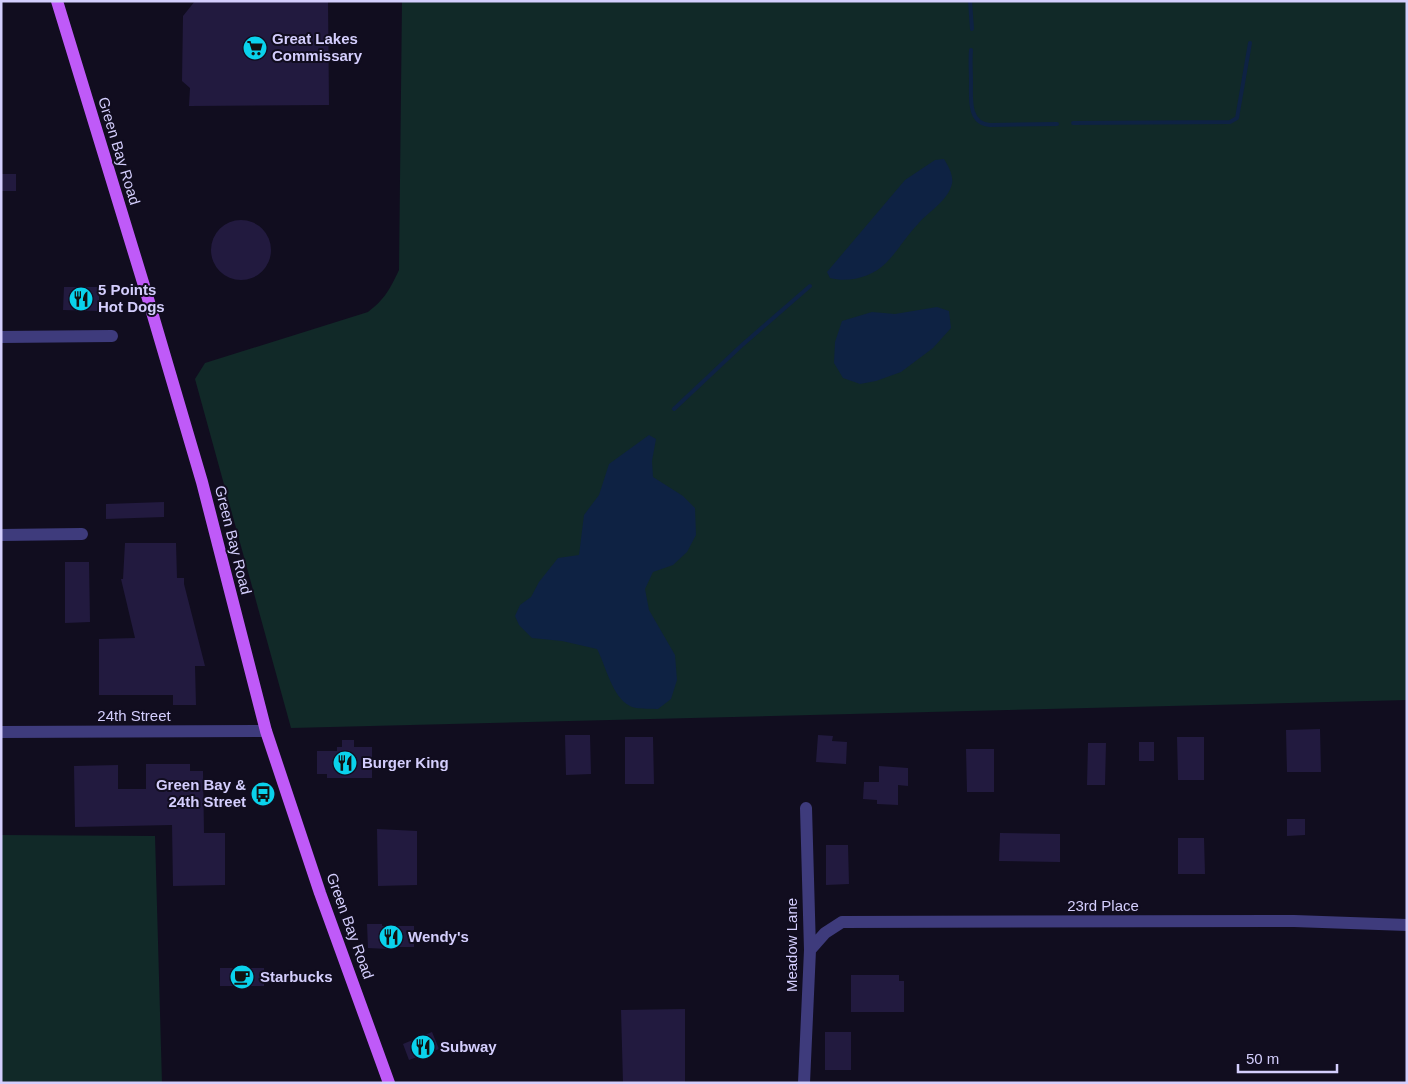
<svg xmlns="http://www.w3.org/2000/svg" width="1408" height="1084" font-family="Arial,sans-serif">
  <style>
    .green { fill: #112928 }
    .water { fill: #0e2243 }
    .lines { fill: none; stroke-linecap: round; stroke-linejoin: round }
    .stream { stroke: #0e2243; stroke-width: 4 }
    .building { fill: #221a3f }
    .minor { stroke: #3e3b7c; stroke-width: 12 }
    .major { stroke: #bf5af8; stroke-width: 12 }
    .labels { text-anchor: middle; stroke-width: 4; stroke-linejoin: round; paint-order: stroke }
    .poi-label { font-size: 15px; font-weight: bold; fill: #d4cefd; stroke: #110d1f; text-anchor: start }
    .street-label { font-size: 15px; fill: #d4cefd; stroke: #110d1f }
  </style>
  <rect width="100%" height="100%" fill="#110d1f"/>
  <path class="green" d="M 402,1 L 1407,1 L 1407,700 L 291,728 L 195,379 L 205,363 L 368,312 C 385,299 390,289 399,270 Z
    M 1,835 L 155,836 L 162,1083 L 1,1083 Z"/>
  <path class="water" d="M 944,159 C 949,167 955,178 951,187 C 945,203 928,212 918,224 C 906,236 898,251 886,263 C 872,277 849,283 830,278 L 827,272 L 905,180 L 935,160 Z
    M 937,307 L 949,311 L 951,328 L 933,348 L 901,372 L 876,381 L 860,384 L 843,378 L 834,363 L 835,342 L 842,321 L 872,312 L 895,314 Z
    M 649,435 L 656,439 L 652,461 L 653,477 L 683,496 L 695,508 L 696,535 L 687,552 L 673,565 L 653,572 L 645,589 L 649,610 L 675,655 L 677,680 L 671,699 L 658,709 C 650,708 637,710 630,706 C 612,697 606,666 597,649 L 562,641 L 532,638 L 519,625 L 515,616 L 520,605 L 531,597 L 539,582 L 558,558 L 579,555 L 584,515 L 599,495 L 609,464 Z"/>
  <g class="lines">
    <path class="stream" d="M 970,1 L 972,29
      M 971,50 C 970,61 971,71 971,82 C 971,98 968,124 990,125 L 1057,124
      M 1073,123 L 1230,122 L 1237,118 L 1250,43
      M 674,409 L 741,346 L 810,286"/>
  </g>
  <path class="building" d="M 195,1 L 328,1 L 329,105 L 189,106 L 190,88 L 182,81 L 183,16 Z
    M 1,174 L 16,174 L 16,191 L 1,191 Z
    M211 250a30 30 0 1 1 60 0a30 30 0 1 1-60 0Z
    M 64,287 L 99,287 L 99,311 L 63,310 Z
    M 164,502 L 164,517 L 106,519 L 106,504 Z
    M 125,543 L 176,543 L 177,578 L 184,578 L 184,584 L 205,666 L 195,666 L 196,705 L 173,705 L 173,695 L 99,695 L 99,639 L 135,638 L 121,579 L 123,579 Z
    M 65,562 L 89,562 L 90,622 L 65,623 Z
    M 1320,729 L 1321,772 L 1287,772 L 1286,730 Z
    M 565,735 L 590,735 L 591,774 L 566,775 Z
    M 818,735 L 833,736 L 832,741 L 847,742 L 846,764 L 816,762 Z
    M 625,737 L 653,737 L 654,784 L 625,784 Z
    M 1177,737 L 1204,737 L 1204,780 L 1178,780 Z
    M 342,740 L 354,740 L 354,747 L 372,747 L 372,778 L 327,778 L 327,774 L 317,774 L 317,751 L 337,751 L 337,747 L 342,747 Z
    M 1139,742 L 1154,742 L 1154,761 L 1139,761 Z
    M 1088,743 L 1106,743 L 1105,785 L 1087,785 Z
    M 966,749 L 994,749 L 994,792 L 967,792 Z
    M 146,764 L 190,764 L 190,771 L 203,771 L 204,833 L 225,833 L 225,885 L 173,886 L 172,825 L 75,827 L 74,766 L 118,765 L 118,789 L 146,789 Z
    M 879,766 L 908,768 L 908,786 L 898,785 L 898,805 L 877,804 L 877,800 L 863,799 L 864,782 L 879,782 Z
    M 1287,819 L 1305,819 L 1305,835 L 1287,836 Z
    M 377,829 L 417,831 L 417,885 L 378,886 Z
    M 1000,833 L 1060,834 L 1060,862 L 999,861 Z
    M 1178,838 L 1204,838 L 1205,874 L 1178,874 Z
    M 826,845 L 848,845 L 849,884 L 826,885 Z
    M 367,924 L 382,924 L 382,926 L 414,926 L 414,947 L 388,947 L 388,949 L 368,948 Z
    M 220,968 L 264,968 L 264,986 L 220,986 Z
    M 851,975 L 899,975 L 899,981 L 904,981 L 904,1012 L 851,1012 Z
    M 685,1009 L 685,1083 L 623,1083 L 621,1010 Z
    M 432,1032 L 439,1049 L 409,1060 L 403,1044 Z
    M 825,1032 L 851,1032 L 851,1070 L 825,1070 Z"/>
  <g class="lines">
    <path class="minor" d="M 1,337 L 112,336
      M 1,535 L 82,534
      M 1,732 L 266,731
      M 810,950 L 825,933 L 842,922 L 1294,921 L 1407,925
      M 804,1083 L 810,950 L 806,808"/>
    <path class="major" d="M 57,1 L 149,302 L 202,482 L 266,731 L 320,893 L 389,1083"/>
  </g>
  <defs>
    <symbol id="supermarket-disc" viewBox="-11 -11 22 22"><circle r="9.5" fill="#0ad2ec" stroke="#110d1f"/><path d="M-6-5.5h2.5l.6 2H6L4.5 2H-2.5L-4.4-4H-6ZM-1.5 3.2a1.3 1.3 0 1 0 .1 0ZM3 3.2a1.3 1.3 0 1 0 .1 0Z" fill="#111"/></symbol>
    <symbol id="restaurant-disc" viewBox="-11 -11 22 22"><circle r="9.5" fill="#0ad2ec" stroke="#110d1f"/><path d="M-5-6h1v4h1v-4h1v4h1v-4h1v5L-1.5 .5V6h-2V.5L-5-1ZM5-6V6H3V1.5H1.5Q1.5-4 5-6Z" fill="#111"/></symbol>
    <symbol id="bus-disc" viewBox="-11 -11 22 22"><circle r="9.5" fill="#0ad2ec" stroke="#110d1f"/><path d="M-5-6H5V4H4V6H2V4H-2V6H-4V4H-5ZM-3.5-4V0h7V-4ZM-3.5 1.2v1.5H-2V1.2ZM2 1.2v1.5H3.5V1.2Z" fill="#111"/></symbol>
    <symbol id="cafe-disc" viewBox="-11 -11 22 22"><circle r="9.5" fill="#0ad2ec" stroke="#110d1f"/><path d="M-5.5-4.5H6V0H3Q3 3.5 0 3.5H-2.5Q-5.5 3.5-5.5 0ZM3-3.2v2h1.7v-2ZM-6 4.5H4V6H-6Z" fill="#111"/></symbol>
  </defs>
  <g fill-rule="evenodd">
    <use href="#supermarket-disc" x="241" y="34" width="28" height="28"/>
    <use href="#restaurant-disc" x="67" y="285" width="28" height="28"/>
    <use href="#restaurant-disc" x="331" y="749" width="28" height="28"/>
    <use href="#bus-disc" x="249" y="780" width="28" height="28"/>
    <use href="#restaurant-disc" x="377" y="923" width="28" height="28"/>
    <use href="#cafe-disc" x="228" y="963" width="28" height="28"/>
    <use href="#restaurant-disc" x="409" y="1033" width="28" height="28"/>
  </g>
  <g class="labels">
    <g class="poi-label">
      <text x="272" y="44">Great Lakes<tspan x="272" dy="17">Commissary</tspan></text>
      <text x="98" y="295">5 Points<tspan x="98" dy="17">Hot Dogs</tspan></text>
      <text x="362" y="768">Burger King</text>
      <text x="246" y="790" text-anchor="end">Green Bay &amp;<tspan x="246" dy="17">24th Street</tspan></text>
      <text x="408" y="942">Wendy's</text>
      <text x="260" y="982">Starbucks</text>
      <text x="440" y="1052">Subway</text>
    </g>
    <g class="street-label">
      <text transform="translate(119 151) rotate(73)" y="5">Green Bay Road</text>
      <text transform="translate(233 540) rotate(76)" y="5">Green Bay Road</text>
      <text x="134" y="721">24th Street</text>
      <text x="1103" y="911">23rd Place</text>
      <text transform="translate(350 926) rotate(70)" y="5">Green Bay Road</text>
      <text transform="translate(792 945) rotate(-90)" y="5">Meadow Lane</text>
    </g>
  </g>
  <rect width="1408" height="1084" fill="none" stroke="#d4cefd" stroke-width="5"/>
  <path d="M1238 1064v8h99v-8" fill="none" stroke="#d4cefd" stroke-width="2.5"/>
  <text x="1246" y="1064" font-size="15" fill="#d4cefd" stroke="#110d1f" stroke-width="4" paint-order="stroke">50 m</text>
</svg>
